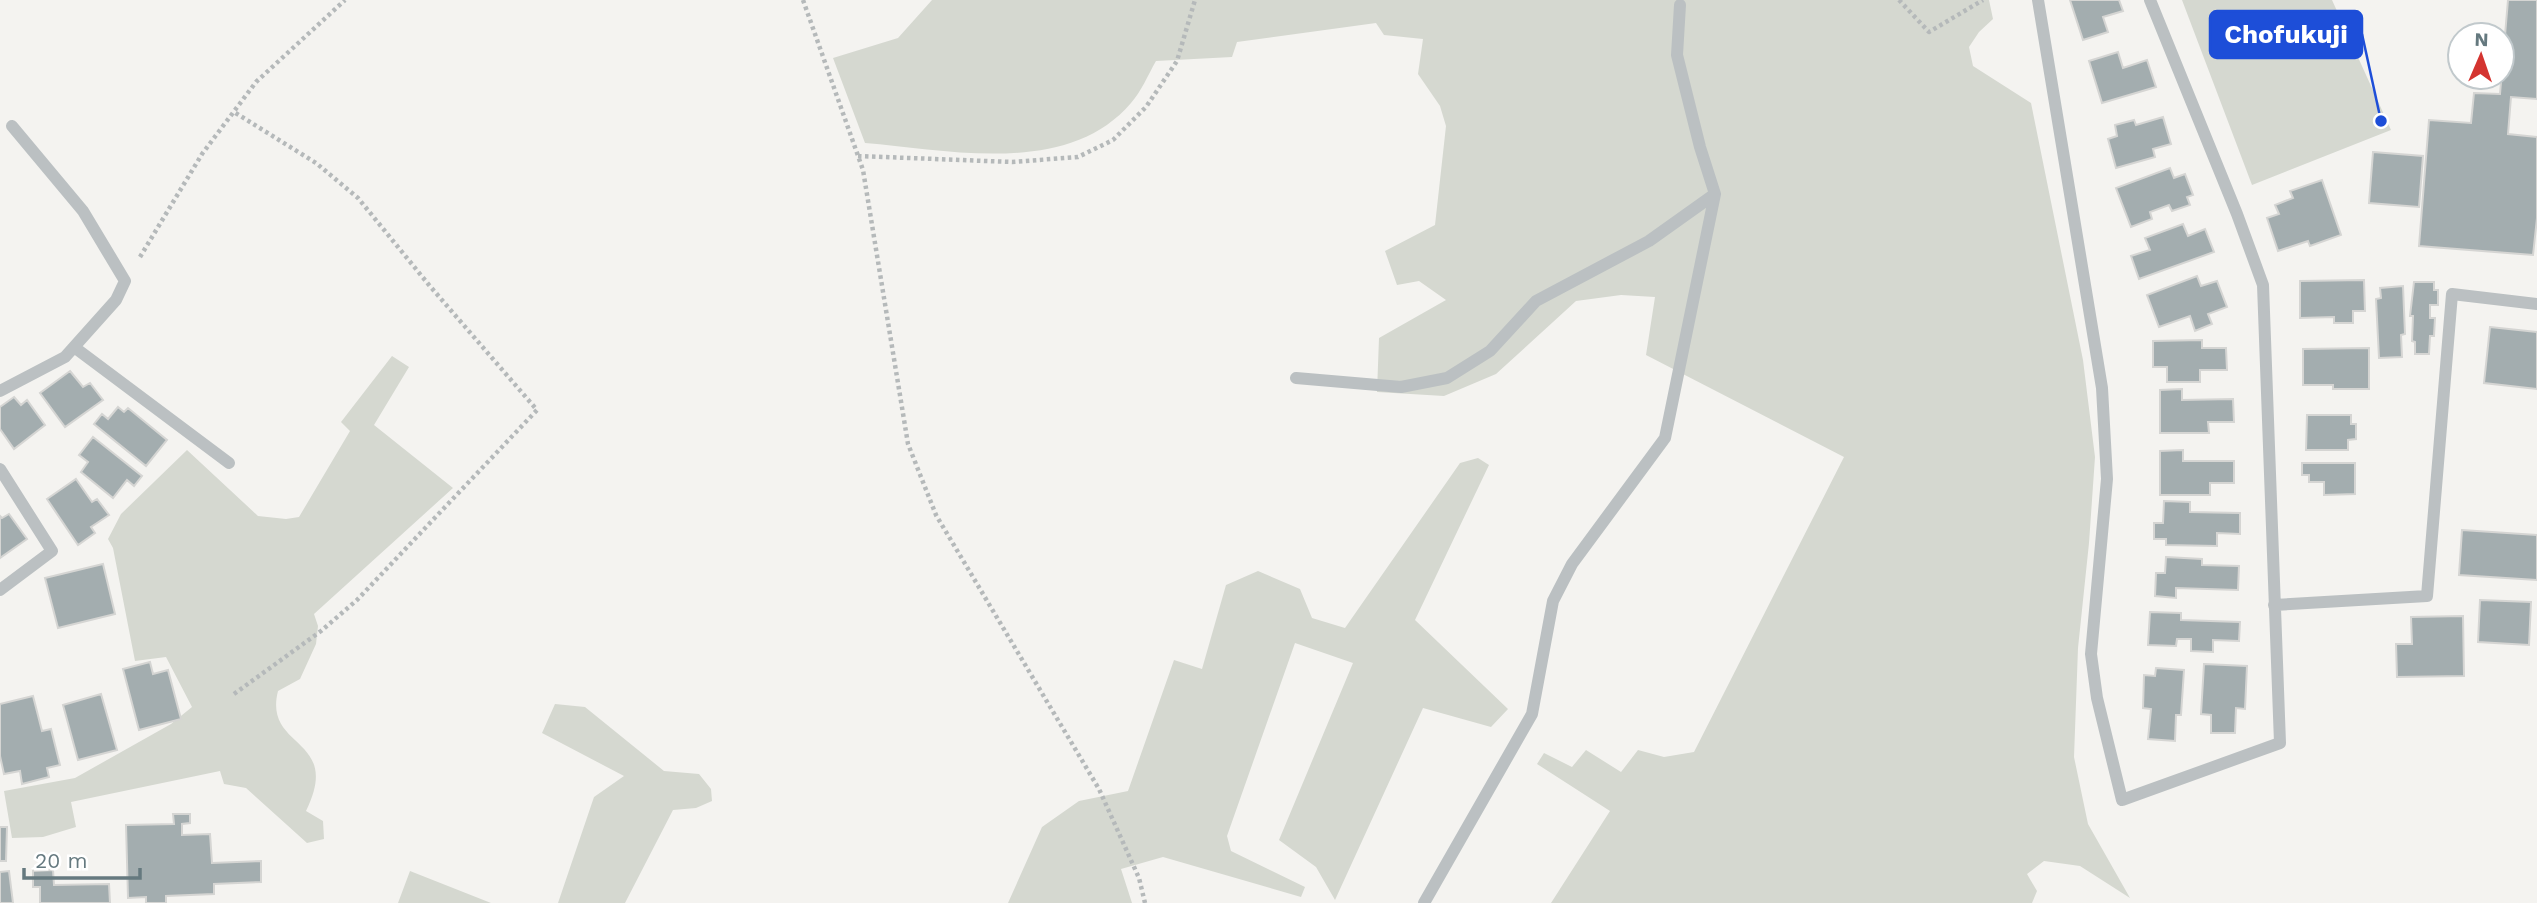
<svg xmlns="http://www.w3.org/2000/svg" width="2537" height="903" font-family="'Work Sans',sans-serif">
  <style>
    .green { fill: #d5d8d0 }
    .building { fill: #a3adaf; stroke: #d5d5d3; stroke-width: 2 }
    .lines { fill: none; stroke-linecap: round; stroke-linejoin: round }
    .path { stroke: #b5b9ba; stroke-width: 4.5; stroke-dasharray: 3.5 3.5; stroke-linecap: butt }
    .minor { stroke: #bbc0c2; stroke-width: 12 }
    .leader { fill: none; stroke: #1d4ed8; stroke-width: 2.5 }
    .callout-dot { fill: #1d4ed8; stroke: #fff; stroke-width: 2.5 }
    .callout { fill: #1d4ed8; stroke: #1d4ed8; stroke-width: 2.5 }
    .callout-label { font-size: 26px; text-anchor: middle; font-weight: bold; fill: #fff }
  </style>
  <rect width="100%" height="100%" fill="#f4f3f0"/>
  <path class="green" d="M 932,0 L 1989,0 L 1993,19 L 1979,32 L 1969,47 L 1973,66 L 2031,103 L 2083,360 L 2095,457 L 2089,543 L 2078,648 L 2074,757 L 2088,824 L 2130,898 L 2080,866 L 2044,861 L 2027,874 L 2037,891 L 2032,903 L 1551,903 L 1610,811 L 1537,764 L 1544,753 L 1572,767 L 1586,750 L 1621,772 L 1638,750 L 1664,757 L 1694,752 L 1844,457 L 1646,355 L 1655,297 L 1621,295 L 1576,301 L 1496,374 L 1444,396 L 1377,392 L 1379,338 L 1446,300 L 1419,281 L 1397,285 L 1385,251 L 1435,225 L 1446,126 L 1440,106 L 1418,74 L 1423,39 L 1384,35 L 1376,23 L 1237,42 L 1232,57 L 1156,61 C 1148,75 1141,92 1131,103 C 1068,177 949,150 865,143 L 833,58 L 898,38 Z
    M 2182,0 L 2332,0 L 2391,130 L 2252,185 Z
    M 392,356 L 409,367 L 374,425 L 453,488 L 314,614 L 318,626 L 316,644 L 300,679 L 278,691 C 263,750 343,736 306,811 L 323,821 L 324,839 L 307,843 L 246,788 L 224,784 L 220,771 L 71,802 L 76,827 L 43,837 L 12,838 L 4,791 L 75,778 L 171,724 L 192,707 L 166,657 L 135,661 L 113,548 L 108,539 L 121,514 L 187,450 L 258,516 L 286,519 L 299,517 L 350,431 L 341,422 Z
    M 1478,458 L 1489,465 L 1415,620 L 1508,709 L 1491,727 L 1423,708 L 1335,900 L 1316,867 L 1279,840 L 1353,663 L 1295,643 L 1227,836 L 1231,851 L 1305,887 L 1301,897 L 1163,857 L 1121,869 L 1132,903 L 1008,903 L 1042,827 L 1079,801 L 1128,791 L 1174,660 L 1202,669 L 1226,585 L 1258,571 L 1300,589 L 1312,618 L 1345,628 L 1460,463 Z
    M 555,704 L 585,707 L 664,771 L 699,774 L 711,789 L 712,801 L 696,808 L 673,810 L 625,903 L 558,903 L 594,797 L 624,776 L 542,733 Z
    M 410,871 L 491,903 L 398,903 Z"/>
  <path class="building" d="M 2070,0 L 2119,0 L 2123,11 L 2103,17 L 2108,32 L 2083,40 Z
    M 2508,0 L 2537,0 L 2537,99 L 2511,97 L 2508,134 L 2537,137 L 2537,218 L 2533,255 L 2419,246 L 2429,120 L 2471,123 L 2474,93 L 2500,94 Z
    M 2118,52 L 2123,68 L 2147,60 L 2156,87 L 2102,103 L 2089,61 Z
    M 2163,117 L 2171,144 L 2153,149 L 2155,157 L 2116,168 L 2108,139 L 2117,136 L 2115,125 L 2134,120 L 2136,125 Z
    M 2373,152 L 2423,156 L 2419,207 L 2369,203 Z
    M 2170,168 L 2174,178 L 2185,174 L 2193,195 L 2187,197 L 2190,205 L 2172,211 L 2169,205 L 2150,212 L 2152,219 L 2131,227 L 2116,188 Z
    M 2322,180 L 2341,235 L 2310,246 L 2308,241 L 2278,251 L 2267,218 L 2279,214 L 2275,205 L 2293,198 L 2290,191 Z
    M 2183,224 L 2188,236 L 2205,229 L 2214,252 L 2139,279 L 2131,256 L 2150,250 L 2145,238 Z
    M 2197,276 L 2201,286 L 2217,281 L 2227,307 L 2208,314 L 2212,324 L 2195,331 L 2190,316 L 2159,327 L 2147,295 Z
    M 2364,280 L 2365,311 L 2353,311 L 2353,323 L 2334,323 L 2334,317 L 2300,318 L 2300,281 Z
    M 2414,282 L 2434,282 L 2434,290 L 2438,290 L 2438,305 L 2430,305 L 2430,318 L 2435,318 L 2434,336 L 2430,336 L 2429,354 L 2415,354 L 2415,342 L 2412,341 L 2413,316 L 2410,316 Z
    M 2403,286 L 2405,334 L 2401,335 L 2402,357 L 2379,358 L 2376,299 L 2381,298 L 2380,288 Z
    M 2490,327 L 2537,332 L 2537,389 L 2484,383 Z
    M 2202,340 L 2202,348 L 2226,348 L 2227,370 L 2200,370 L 2200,382 L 2167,382 L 2167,367 L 2153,367 L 2153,341 Z
    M 2369,348 L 2369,389 L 2333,389 L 2333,385 L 2303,385 L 2303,349 Z
    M 70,371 L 83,387 L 90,383 L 103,400 L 65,427 L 40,393 Z
    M 2182,389 L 2182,400 L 2233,399 L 2234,422 L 2208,422 L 2209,433 L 2160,433 L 2160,390 Z
    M 14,397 L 21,405 L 27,400 L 45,425 L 14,449 L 0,429 L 0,407 Z
    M 118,407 L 124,412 L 128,408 L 167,440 L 146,466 L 94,424 L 102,414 L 108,419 Z
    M 2307,415 L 2351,415 L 2351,424 L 2356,424 L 2356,439 L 2348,440 L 2348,450 L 2306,450 Z
    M 93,437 L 142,476 L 134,486 L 127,480 L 113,498 L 81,472 L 88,462 L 79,455 Z
    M 2183,450 L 2183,461 L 2234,461 L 2234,483 L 2210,483 L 2210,495 L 2160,495 L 2160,451 Z
    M 2302,463 L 2355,463 L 2355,494 L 2324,495 L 2324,482 L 2309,482 L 2309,475 L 2302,475 Z
    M 76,479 L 92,502 L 97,499 L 109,515 L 91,527 L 95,533 L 78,545 L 47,499 Z
    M 2164,501 L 2190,502 L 2190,512 L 2240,513 L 2240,534 L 2217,533 L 2217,546 L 2166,545 L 2166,539 L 2154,539 L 2154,523 L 2163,523 Z
    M 9,514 L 27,539 L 0,558 L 0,516 L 2,518 Z
    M 2462,530 L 2537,535 L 2537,580 L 2459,575 Z
    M 2166,557 L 2202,559 L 2202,565 L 2239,566 L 2238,590 L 2176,588 L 2176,598 L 2155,596 L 2156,573 L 2165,573 Z
    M 103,564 L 115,614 L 58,628 L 45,578 Z
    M 2480,600 L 2531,602 L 2529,645 L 2478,642 Z
    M 2150,612 L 2181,613 L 2181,620 L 2240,622 L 2239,641 L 2213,640 L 2213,652 L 2191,651 L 2191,639 L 2177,639 L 2176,646 L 2148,645 Z
    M 2463,616 L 2464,676 L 2397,677 L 2396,644 L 2412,644 L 2411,617 Z
    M 150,662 L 153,674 L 168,670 L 181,719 L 139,730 L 123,669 Z
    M 2204,664 L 2247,666 L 2245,709 L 2236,708 L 2235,733 L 2211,733 L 2211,715 L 2201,714 Z
    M 2156,668 L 2184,670 L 2181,715 L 2176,715 L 2175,741 L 2148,739 L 2151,709 L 2143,708 L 2144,675 L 2155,676 Z
    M 101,694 L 117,750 L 78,760 L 63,705 Z
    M 33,696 L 42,731 L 51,729 L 60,765 L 47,768 L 49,777 L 22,784 L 20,771 L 4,774 L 0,756 L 0,704 Z
    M 173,814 L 190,814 L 190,823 L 182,824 L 182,835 L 210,834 L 212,863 L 261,861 L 261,882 L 214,884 L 214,894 L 166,896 L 166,903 L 146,903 L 146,897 L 128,898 L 126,825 L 174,824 Z
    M 0,827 L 7,827 L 6,861 L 0,861 Z
    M 53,870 L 54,885 L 109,884 L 110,903 L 40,903 L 40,887 L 33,887 L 33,871 Z
    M 9,871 L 13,903 L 0,903 L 0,872 Z"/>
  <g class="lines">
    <path class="path" d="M 803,0 L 863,170 L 908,444 L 936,515 L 1099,789 L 1139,878 L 1145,903
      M 1899,0 L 1929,32 L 1983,0
      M 858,156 L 1012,162 L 1078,157 L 1113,140 L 1146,107 L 1177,61 L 1195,0
      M 140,257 L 202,154 L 256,82 L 345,0
      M 234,694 L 321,631 L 357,600 L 537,410 L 429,285 L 358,198 L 316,163 L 234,112"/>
    <path class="minor" d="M 2038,0 L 2102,388 L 2107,479 L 2091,654 L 2097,698 L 2122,800 L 2280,743 L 2263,285 L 2237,214 L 2150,0
      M 74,347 L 229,463
      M 1296,378 L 1401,387 L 1447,378 L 1490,351 L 1536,301 L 1649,241 L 1715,194 L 1700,147 L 1677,55 L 1680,5
      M 0,391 L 65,357 L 116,300 L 125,281 L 83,211 L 12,126
      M 0,469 L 52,551 L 0,590
      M 2274,605 L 2427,596 L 2452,294 L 2537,304
      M 1424,903 L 1532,714 L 1553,601 L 1572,564 L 1665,438 L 1715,194"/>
  </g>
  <path class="leader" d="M2381 121L2362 34"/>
  <circle class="callout-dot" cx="2381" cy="121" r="7"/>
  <rect class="callout" x="2210" y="11" width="152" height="47" rx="7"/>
  <g class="callout-label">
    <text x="2286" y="43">Chofukuji</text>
  </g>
  <g transform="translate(2481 56) rotate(2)"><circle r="33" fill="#ffffff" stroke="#c1c9cc" stroke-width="2"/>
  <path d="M0-5L12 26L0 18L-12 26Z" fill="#d43430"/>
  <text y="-10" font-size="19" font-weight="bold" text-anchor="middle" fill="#65797f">N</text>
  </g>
  <path d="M24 868v10h116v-10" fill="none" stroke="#65797f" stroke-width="3.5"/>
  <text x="35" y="868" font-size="21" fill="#65797f" stroke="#ffffff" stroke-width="5" paint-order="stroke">20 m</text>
</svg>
